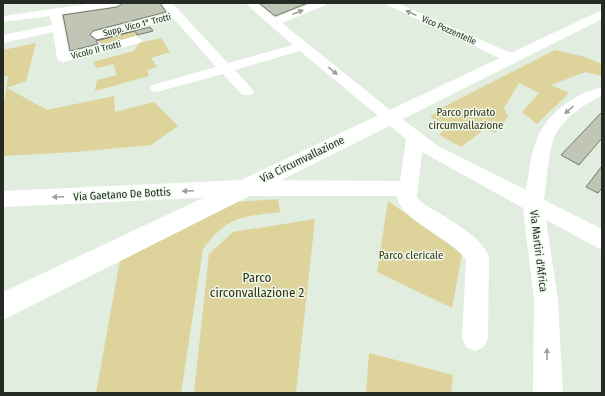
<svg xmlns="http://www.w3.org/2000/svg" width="605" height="396" font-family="'Fira Sans Condensed',sans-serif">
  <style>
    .green { fill: #ddd39b }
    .building { fill: #c1c5b6; stroke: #75796b }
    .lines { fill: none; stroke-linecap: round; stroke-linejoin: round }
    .minor { fill: #fff; fill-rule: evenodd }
    .major { fill: #fff; fill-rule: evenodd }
    .oneway { fill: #9d9f9d }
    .labels { text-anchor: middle; stroke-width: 3; stroke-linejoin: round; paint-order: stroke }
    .far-street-label { font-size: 9px; fill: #252a25; stroke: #eefaec }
    .park-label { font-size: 11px; fill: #363013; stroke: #eefaec }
    .street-label { font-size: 11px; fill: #252a25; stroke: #eefaec }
    .near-park-label { font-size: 13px; fill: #363013; stroke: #eefaec }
  </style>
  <rect width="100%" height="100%" fill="#e1eddf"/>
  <path class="green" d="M 135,31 L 136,38 L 102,47 L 99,40 Z
    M 161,38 L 170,52 L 151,58 L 157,67 L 147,70 L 149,76 L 95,91 L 97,80 L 117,75 L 113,64 L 97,68 L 93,62 L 134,51 L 139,43 Z
    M 36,43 L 26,81 L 7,88 L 47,110 L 114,96 L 115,112 L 154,102 L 178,126 L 151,145 L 75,152 L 3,156 L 3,111 L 8,76 L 3,77 L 3,50 Z
    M 555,50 L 585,57 L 602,64 L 602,76 L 585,72 L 551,85 L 569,93 L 537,124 L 522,112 L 539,93 L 519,83 L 504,108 L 508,117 L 495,133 L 483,126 L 481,132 L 461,147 L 439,135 L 448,126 L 430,117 L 441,108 Z
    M 278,199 L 280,212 C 240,217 229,215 203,249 L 181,393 L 96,393 L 120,260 L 237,202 Z
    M 388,201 L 462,254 L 452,308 L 377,272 Z
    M 315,219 L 296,393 L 194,393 L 209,254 L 233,232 Z
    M 369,353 L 453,375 L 451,393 L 366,393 Z"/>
  <path class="building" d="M 123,3 L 160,3 L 166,12 L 93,31 L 90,35 L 97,40 L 150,27 L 153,31 L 137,35 L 135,31 L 96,41 L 98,44 L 70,51 L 63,15 L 117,7 Z
    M 259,3 L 308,3 L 275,16 Z
    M 602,112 L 602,138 L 579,165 L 561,155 Z
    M 602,166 L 602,188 L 598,193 L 586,187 Z"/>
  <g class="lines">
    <path class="minor" d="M 94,3 L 122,3 L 117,6 L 61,14 L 69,53 L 136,36 L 142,40 L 140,43 L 64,62 L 59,61 L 57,58 L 53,32 L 3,43 L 3,35 L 52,25 L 50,16 L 3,22 L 3,16 Z
      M 161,3 L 172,3 L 228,63 L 293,45 L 245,3 L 257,3 L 275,18 L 312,3 L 327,3 L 326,5 L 282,23 L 394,113 L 438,146 L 526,190 C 529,174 530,154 537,139 C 547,113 576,93 602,87 L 602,96 C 584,104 562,119 554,138 C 548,153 547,182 544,200 L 602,229 L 602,250 L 546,220 L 558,300 L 563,393 L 533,393 L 534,300 L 523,208 L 422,152 L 417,197 L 421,202 C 442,216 479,233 489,256 L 488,338 L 484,347 L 475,351 L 466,347 L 462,338 L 466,260 C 463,256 459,251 455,248 C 442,236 397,215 397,196 L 241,196 L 3,207 L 3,191 L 241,180 L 400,181 L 406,139 L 300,51 L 235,70 L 252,89 L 254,92 L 252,95 L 242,95 L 223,74 L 157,92 L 152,91 L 150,88 L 152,85 L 216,67 L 174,19 L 97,39 L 91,35 L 93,32 L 169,13 Z
      M 383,3 L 397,3 L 516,55 L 518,58 L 516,61 L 506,61 Z"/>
    <path class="major" d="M 602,10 L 602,19 L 3,320 L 3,292 Z"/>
  </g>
  <defs><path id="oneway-solid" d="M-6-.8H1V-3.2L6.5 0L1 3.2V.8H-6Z"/></defs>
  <g class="oneway">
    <use href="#oneway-solid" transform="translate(298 12) rotate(-21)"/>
    <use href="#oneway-solid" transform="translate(411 13) rotate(-156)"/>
    <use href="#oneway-solid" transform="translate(333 71) rotate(40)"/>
    <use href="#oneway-solid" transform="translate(569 110) rotate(140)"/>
    <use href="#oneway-solid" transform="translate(188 191) rotate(177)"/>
    <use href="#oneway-solid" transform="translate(58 197) rotate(177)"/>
    <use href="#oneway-solid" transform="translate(547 354) rotate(-91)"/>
  </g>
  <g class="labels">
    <g class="far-street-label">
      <text transform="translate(137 25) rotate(-14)" y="3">Supp. Vico 1° Trotti</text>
      <text transform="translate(449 30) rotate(24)" y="3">Vico Pezzentelle</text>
      <text transform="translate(96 50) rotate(-14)" y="3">Vicolo II Trotti</text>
    </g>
    <g class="park-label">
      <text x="466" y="116">Parco privato<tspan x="466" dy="13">circumvallazione</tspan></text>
      <text x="411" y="259">Parco clericale</text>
    </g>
    <g class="street-label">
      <text transform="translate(302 159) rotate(-26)" y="4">Via Circumvallazione</text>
      <text transform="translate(122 194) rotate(-3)" y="4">Via Gaetano De Bottis</text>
      <text transform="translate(539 251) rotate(83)" y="4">Via Martiri d'Africa</text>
    </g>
    <g class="near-park-label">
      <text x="257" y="282">Parco<tspan x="257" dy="15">circonvallazione 2</tspan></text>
    </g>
  </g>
  <rect width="605" height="396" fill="none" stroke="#252a25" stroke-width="8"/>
</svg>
